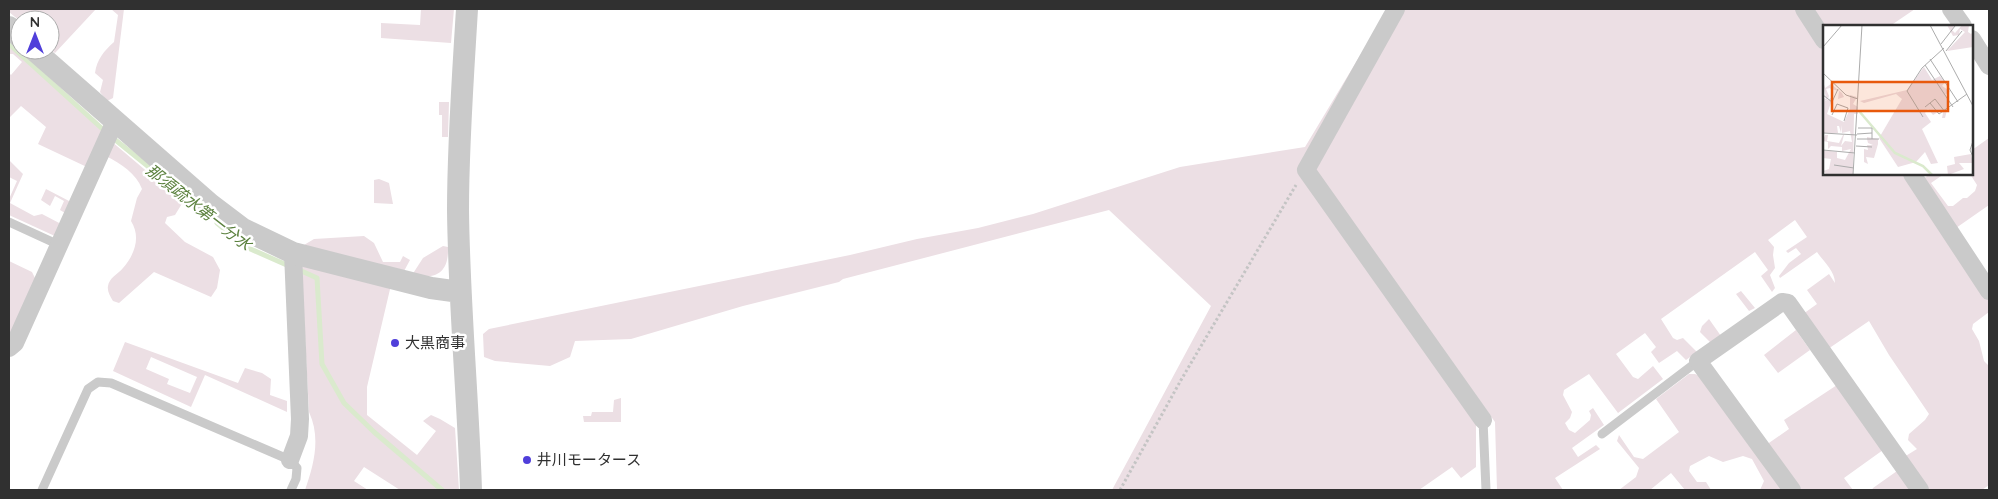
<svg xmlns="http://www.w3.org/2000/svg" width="1998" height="499" font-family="Quicksand,'Noto Sans JP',sans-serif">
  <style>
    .green { fill: #ecdfe4; fill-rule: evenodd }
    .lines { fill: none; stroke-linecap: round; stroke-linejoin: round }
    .stream { stroke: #daeacd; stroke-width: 5 }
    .path { stroke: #c4c4c4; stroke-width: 3; stroke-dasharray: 2.5 2.5; stroke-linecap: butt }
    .service { stroke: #cacaca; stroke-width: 9 }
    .minor { stroke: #cacaca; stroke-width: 18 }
    .tertiary { stroke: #cacaca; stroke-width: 22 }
    .poi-dot { fill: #503fda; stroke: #fff; stroke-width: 2 }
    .labels { text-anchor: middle; stroke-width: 5; stroke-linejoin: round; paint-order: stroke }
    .poi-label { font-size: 15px; fill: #303030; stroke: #fff; text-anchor: start }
    .water-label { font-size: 16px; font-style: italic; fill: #5b813e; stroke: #fff }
    .inset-river { fill: none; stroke: #daeacd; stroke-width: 2.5 }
    .inset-road { fill: none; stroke: #acacac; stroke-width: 1 }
    .view { fill: #e8590c; fill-opacity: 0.15; stroke: #e8590c; stroke-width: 2.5 }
    .inset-edge { fill: none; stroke: #303030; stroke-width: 2.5 }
  </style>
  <rect width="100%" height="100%" fill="#fff"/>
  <path class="green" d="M 9,9 L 96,9 L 55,53 L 50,49 L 50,20 L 20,20 L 20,21 L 9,12 Z
    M 111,9 L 124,9 L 113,98 L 107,101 L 100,92 L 103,80 L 95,73 C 97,59 104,51 114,42 L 118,15 Z
    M 421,9 L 454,9 L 451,43 L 381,38 L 381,23 L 420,25 Z
    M 1388,9 L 1915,9 L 1890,26 L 1824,26 L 1824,174 L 1908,174 L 1989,298 L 1989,312 L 1973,324 L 1972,329 L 1979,341 L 1984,361 L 1989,366 L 1989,485 L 1982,490 L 1927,490 L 1904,457 L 1917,449 L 1908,440 L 1909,434 L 1925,420 L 1929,414 L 1889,355 L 1869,321 L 1828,349 L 1803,314 L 1817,304 L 1807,290 L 1829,274 L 1835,283 C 1835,271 1823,261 1817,252 L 1780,278 L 1779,276 L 1789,263 L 1801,254 L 1796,248 L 1788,253 L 1786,251 L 1807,237 L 1795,220 L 1768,240 L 1774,247 L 1773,255 L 1775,268 L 1770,275 L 1775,288 L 1772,292 L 1761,276 L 1768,270 L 1755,252 L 1661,319 L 1673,338 L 1677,340 L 1683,338 L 1697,352 L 1686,360 L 1677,351 L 1659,363 L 1651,352 L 1656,347 L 1645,333 L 1616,354 L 1633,377 L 1638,379 L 1653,366 L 1663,379 L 1618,413 L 1589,374 L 1564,390 L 1563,395 L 1572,412 L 1570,418 L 1565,423 L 1569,430 L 1575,433 L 1590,420 L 1591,415 L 1589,411 L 1593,408 L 1604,425 L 1572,448 L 1578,457 L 1596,445 L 1600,449 L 1555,478 L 1563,490 L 1497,490 L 1495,422 L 1327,188 L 1476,422 L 1476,467 L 1461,478 L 1452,467 L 1419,490 L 1112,490 L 1211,306 L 1109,210 L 843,279 L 839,282 L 743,306 L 631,339 L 575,341 L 570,357 L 550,366 L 495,361 L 484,357 L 483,334 L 489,329 L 850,255 L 917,239 L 978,228 L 1033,214 L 1180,167 L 1305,147 Z
    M 9,46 L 104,132 L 89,168 L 38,144 L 46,127 L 21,106 L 9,118 L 9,73 L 11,75 L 22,62 L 13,54 L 9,54 Z
    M 439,102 L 449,102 L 448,137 L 442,137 L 442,115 L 439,115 Z
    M 1989,138 L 1989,205 L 1956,228 L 1923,179 L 1930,174 L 1944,174 L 1931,183 L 1948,206 L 1953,206 L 1963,198 L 1967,198 L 1975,191 L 1977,185 L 1970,174 L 1972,174 L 1972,150 Z
    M 111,141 L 183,202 L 175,215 L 167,217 L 165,223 L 185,242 L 213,257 L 220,270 L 217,288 L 211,297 L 154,272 L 119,303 L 113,301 C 110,296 107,291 108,286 C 109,278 118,274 123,268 C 135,254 141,237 131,221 L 137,198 L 142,189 C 136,173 121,164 106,156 Z
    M 9,160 L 23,174 L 10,203 L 34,216 L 42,214 L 63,225 L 57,237 L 9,215 L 9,199 L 17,181 L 9,177 Z
    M 379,179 L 389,183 L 393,204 L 374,203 L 374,180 Z
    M 46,189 L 71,202 L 65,213 L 60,210 L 64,201 L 55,196 L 50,206 L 41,200 Z
    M 364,236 L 374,243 L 383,262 L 400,262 L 403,256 L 410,260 L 403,273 L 391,285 L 367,387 L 367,415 L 417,455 L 436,431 L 423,421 L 431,415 L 440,419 L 455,428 L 459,490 L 400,490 L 364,467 L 354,481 L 368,490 L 305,490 C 314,464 321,438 309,412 L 301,261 L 304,245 L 314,239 Z
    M 443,246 L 448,247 C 449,273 436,280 412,275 L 423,258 Z
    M 9,261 L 32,272 L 37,282 L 9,341 Z
    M 1741,291 L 1755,308 L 1749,311 L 1736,294 Z
    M 1709,319 L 1721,336 L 1711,343 L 1700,332 L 1702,326 Z
    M 1796,330 L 1810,350 L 1778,373 L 1764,355 Z
    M 125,342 L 238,383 L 245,368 L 262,373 L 271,379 L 270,395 L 287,401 L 287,412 L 205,375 L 191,407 L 113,371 ZM 151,357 L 197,377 L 190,393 L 167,384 L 169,379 L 146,369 Z
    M 1689,374 L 1695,374 L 1704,378 L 1786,490 L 1760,490 L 1764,481 L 1752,459 L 1743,456 L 1723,462 L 1709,456 L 1690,466 L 1689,471 L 1697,482 L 1706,482 L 1711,490 L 1685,490 L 1671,473 L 1650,490 L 1619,490 L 1636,477 L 1639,468 L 1617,441 L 1619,435 L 1634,457 L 1643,459 L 1679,432 L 1656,399 Z
    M 1837,385 L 1883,450 L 1844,478 L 1853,490 L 1799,490 L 1766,445 L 1789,429 L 1784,420 Z
    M 621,398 L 621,422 L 584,422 L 583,416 L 591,416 L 592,412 L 613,412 L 614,400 Z
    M 1897,471 L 1917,490 L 1872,490 L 1873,488 Z"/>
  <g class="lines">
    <path class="stream" d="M 9,44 L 108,134 L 186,197
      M 217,223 L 246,247 L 289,266
      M 297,269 L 317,278 L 322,364 L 344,403 L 374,432 L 442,490"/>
    <path class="path" d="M 1120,490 L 1181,380 L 1296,185"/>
    <path class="service" d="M 9,222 L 59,245
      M 1483,420 L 1486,490
      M 1602,434 L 1698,361
      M 42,490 L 88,389 L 98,382 L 111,383 L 290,460 L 297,468 L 296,479 L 291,490"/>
    <path class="minor" d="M 1396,9 L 1306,170 L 1483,420
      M 1804,9 L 1824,40
      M 1951,9 L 1963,26
      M 1972,39 L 1989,66
      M 1912,174 L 1989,291
      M 9,348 L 15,343 L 115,121
      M 290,460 L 299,436 L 300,419 L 293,253
      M 1792,490 L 1698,361 L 1782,302 L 1788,303 L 1920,490"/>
    <path class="tertiary" d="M 467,9 C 463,76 458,143 458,210 C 459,303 468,397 471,490
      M 9,27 L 20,37
      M 34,50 L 210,204 L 243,229 L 293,253 L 431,288 L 460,292"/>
  </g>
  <g class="poi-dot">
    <circle cx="395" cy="343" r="5"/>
    <circle cx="527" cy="460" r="5"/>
  </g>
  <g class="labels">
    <g class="poi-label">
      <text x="405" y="348">大黒商事</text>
      <text x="537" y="465">井川モータース</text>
    </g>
    <g class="water-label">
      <text transform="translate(199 207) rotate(38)" y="6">那須疏水第一分水</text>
    </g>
  </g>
  <g transform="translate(1823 25)">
    <rect width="150" height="150" fill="#fff"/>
    <path d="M 124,0 L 132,0 L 129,5 L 132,8 L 139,0 L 146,0 L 145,7 L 148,9 L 150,7 L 150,22 L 124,26 L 142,7 L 137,4 L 136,10 L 130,11 ZM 101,42 L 109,55 L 117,51 L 121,56 L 118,59 L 122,57 L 119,61 L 127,66 L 122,70 L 126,77 L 122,93 L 119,93 L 120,88 L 117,86 L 110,90 L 105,84 L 102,88 L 108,97 L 99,104 L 115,138 L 108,139 L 102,127 L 93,137 L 75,142 L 56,113 L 79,74 L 73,69 L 41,78 L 37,76 L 84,65 ZM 0,56 L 2,63 L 8,59 L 19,68 L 21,72 L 15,74 L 16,66 L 8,64 L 12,70 L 7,63 L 3,64 L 6,71 L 5,74 L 0,77 L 10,72 L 4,89 L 21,97 L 27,84 L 27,70 L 34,72 L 30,79 L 35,82 L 35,89 L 31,89 L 30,150 L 4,150 L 0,146 L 6,144 L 8,134 L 0,133 L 0,125 L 14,127 L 14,133 L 22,135 L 28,124 L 19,126 L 19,122 L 8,121 L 5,124 L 5,117 L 0,116 L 2,110 L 5,110 L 4,116 L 16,118 L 20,110 L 16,109 L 21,110 L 18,121 L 22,116 L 29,117 L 27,106 L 19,108 L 19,100 L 18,108 L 16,101 L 14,101 L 15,108 L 0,108 L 0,73 L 3,74 ZM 44,109 L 44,112 L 55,114 L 55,119 L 51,133 L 43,132 L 45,139 L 41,137 L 41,124 L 45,125 L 44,120 L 50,120 L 45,118 L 44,114 ZM 148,129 L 150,138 L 136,138 L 141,144 L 125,150 L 124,141 L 132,139 L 131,132 Z" fill="#ecdfe4"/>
    <path class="inset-river" d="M 36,86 L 72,128 L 100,141 L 109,150"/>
    <path class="inset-road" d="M 107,0 L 150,81M 118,19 L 132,1M 0,22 L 19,0M 123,26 L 139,6M 107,34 L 135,77M 102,40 L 130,82M 0,48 L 23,70 L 35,74M 0,70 L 9,77 L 15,64M 107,78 L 116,89 L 144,69M 102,82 L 112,74 L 122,87M 9,90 L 14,79 L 25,83 L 21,96M 100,92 L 84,66 L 99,43 L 121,23M 35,103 L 49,103 L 49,114M 0,108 L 34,110M 34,109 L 49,108M 34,114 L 56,114M 150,116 L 147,125 L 150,132M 33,121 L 49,122M 0,125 L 32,128M 11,140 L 31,143M 30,150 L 39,0"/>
    <path class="view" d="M 9,57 L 125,57 L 125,86 L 9,86 Z"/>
    <rect width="150" height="150" class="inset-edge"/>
  </g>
  <rect width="1998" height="499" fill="none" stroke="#303030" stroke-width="20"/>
  <g transform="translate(35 35)"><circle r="24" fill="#ffffff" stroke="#acacac"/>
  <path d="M0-4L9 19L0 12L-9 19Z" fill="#503fda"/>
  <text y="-8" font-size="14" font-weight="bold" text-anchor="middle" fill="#303030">N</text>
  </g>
</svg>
